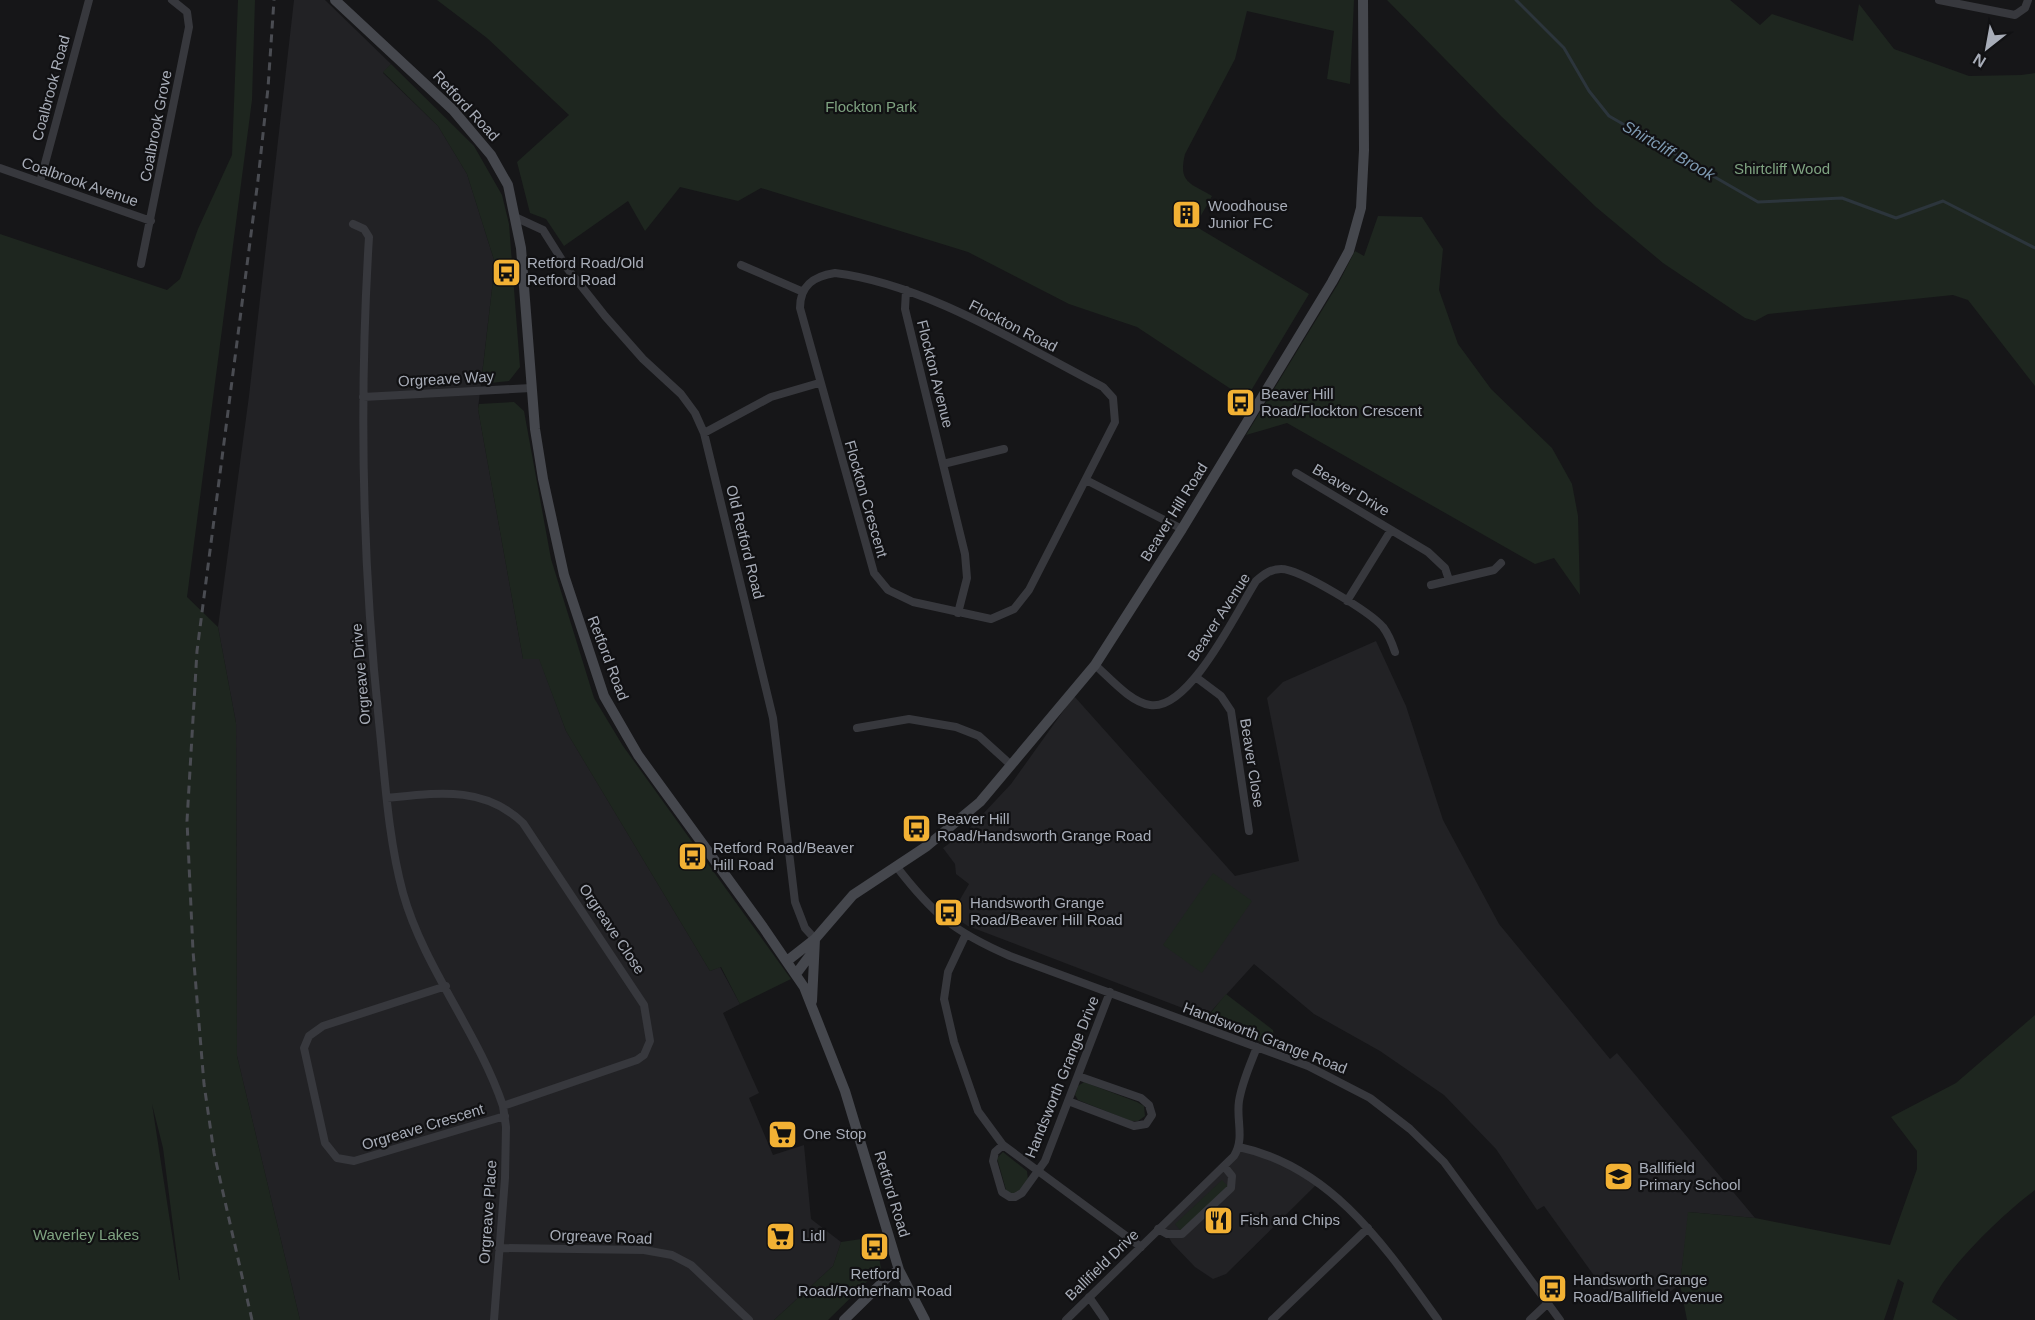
<svg xmlns="http://www.w3.org/2000/svg" width="2035" height="1320" font-family="Helvetica,sans-serif">
  <style>
    .built { fill: #222225 }
    .green { fill: #1e261f; fill-rule: evenodd }
    .lines { fill: none; stroke-linecap: round; stroke-linejoin: round }
    .stream { stroke: #2c353c; stroke-width: 3 }
    .minor { stroke: #37383d; stroke-width: 8 }
    .secondary { stroke: #45474d; stroke-width: 10 }
    .rail { stroke: #4a4c52; stroke-width: 3; stroke-dasharray: 8 6; stroke-linecap: butt }
    .labels { text-anchor: middle; stroke-width: 4.5; stroke-linejoin: round; paint-order: stroke }
    .street-label { font-size: 15px; fill: #a8adb8; stroke: #111113 }
    .park-label { font-size: 15px; fill: #7fa381; stroke: #111113 }
    .poi-label { font-size: 15px; fill: #a8adb8; stroke: #111113; text-anchor: start }
    .water-label { font-size: 16px; font-style: italic; fill: #7f9bb3; stroke: #111113 }
  </style>
  <rect width="100%" height="100%" fill="#161618"/>
  <path class="built" d="M 294,0 L 325,0 L 391,64 L 383,73 L 438,126 L 467,174 L 495,263 L 478,409 L 523,659 L 539,658 L 566,731 L 710,971 L 720,967 L 740,1004 L 723,1013 L 759,1093 L 749,1098 L 773,1155 L 804,1145 L 811,1219 L 841,1242 L 833,1266 L 774,1320 L 300,1320 L 237,1056 L 236,723 L 218,627 L 249,396 Z
    M 1376,641 L 1406,706 L 1443,820 L 1499,924 L 1610,1059 L 1617,1053 L 1755,1218 L 1689,1212 L 1680,1284 L 1662,1298 L 1657,1297 L 1644,1280 L 1613,1302 L 1544,1206 L 1537,1210 L 1496,1149 L 1444,1095 L 1380,1051 L 1314,1014 L 1254,964 L 1206,1017 L 968,926 L 951,915 L 969,884 L 956,874 L 955,864 L 943,848 L 968,830 L 1011,784 L 1074,696 L 1235,876 L 1299,861 L 1267,698 L 1283,682 Z
    M 1239,1147 L 1255,1151 L 1319,1182 L 1226,1274 L 1213,1279 L 1195,1267 L 1172,1243 L 1167,1234 L 1158,1229 Z"/>
  <path class="green" d="M 238,0 L 255,0 L 252,100 L 187,597 L 218,627 L 236,723 L 237,1056 L 300,1320 L 0,1320 L 0,234 L 167,290 L 180,279 L 198,229 L 232,155 ZM 152,1104 L 163,1148 L 180,1280 L 179,1280 Z
    M 437,0 L 1354,0 L 1350,84 L 1327,79 L 1334,31 L 1247,11 L 1235,59 L 1185,154 C 1178,183 1190,183 1212,196 L 1195,226 L 1309,294 L 1246,399 L 1137,327 L 1069,304 L 968,252 L 761,188 L 738,201 L 680,187 L 645,231 L 628,201 L 564,246 L 546,219 L 530,213 L 517,162 L 569,115 L 487,38 Z
    M 1387,0 L 1730,0 L 1760,25 L 1772,14 L 1853,41 L 1859,4 L 1894,49 L 1969,76 L 2021,75 L 2035,73 L 2035,386 L 1968,300 L 1953,295 L 1768,314 L 1755,321 L 1745,318 L 1663,263 L 1596,207 L 1502,117 Z
    M 391,64 L 474,146 L 502,195 L 509,224 L 520,367 L 509,381 L 481,384 L 495,263 L 467,174 L 438,126 L 383,72 Z
    M 1378,216 L 1422,217 L 1443,249 L 1439,290 L 1458,344 L 1491,389 L 1552,448 L 1572,484 L 1578,516 L 1580,595 L 1554,558 L 1535,564 L 1287,423 L 1246,435 L 1338,284 L 1355,251 L 1364,256 Z
    M 514,402 L 524,411 L 551,559 L 594,698 L 623,746 L 791,979 L 740,1004 L 721,967 L 710,971 L 566,731 L 539,659 L 523,659 L 478,409 L 479,404 Z
    M 1213,873 L 1252,901 L 1202,973 L 1163,945 Z
    M 1226,994 L 1273,1030 L 1275,1047 L 1204,1021 Z
    M 2035,1015 L 2035,1190 C 2004,1213 1947,1267 1932,1302 L 1958,1320 L 1893,1320 L 1904,1283 L 1898,1279 L 1884,1320 L 1687,1320 L 1680,1284 L 1688,1212 L 1755,1218 L 1890,1245 L 1917,1169 L 1917,1151 L 1891,1117 L 1956,1083 Z
    M 1084,1082 L 1137,1102 L 1144,1106 L 1145,1116 L 1138,1121 L 1131,1121 L 1078,1100 L 1075,1095 L 1078,1086 Z
    M 1003,1152 L 1027,1171 L 1028,1180 L 1019,1192 L 1010,1194 L 1006,1190 L 997,1158 Z
    M 1222,1180 L 1228,1186 L 1181,1231 L 1175,1224 Z
    M 875,1237 L 881,1268 L 828,1320 L 774,1320 L 833,1266 L 841,1242 Z"/>
  <g class="lines">
    <path class="stream" d="M 1516,0 L 1564,48 L 1589,91 L 1609,116 L 1758,202 L 1842,198 L 1896,218 L 1943,201 L 2035,248"/>
    <path class="minor" d="M 1939,0 L 2015,15 L 2025,8 L 2028,0
      M 0,168 L 151,221
      M 40,182 L 89,0
      M 517,218 L 543,230 L 567,268 L 605,316 L 643,359 L 681,394 L 695,413 L 704,433 L 773,718 L 795,902 L 805,928 L 815,939
      M 353,224 L 364,229 L 369,237 C 359,399 362,560 379,722 C 385,778 388,838 403,893 C 424,968 478,1032 503,1106 L 506,1127 L 505,1178 L 494,1320
      M 141,264 L 189,27 L 187,12 L 172,0
      M 741,265 L 801,291
      M 835,273 C 926,284 1021,345 1103,387 L 1113,398 L 1115,422 L 1029,590 L 1014,609 L 991,619 L 913,602 L 888,590 L 874,573 L 800,308 C 800,285 814,276 835,273 Z
      M 906,290 L 905,309 L 965,554 L 967,578 L 958,613
      M 363,397 L 531,388
      M 704,433 L 771,397 L 819,383
      M 943,464 L 1004,449
      M 1296,473 L 1428,552 L 1445,568 L 1449,580
      M 1086,480 L 1182,529
      M 1431,585 L 1494,570 L 1501,563
      M 1347,601 L 1391,530
      M 1095,665 C 1110,678 1130,702 1150,705 C 1189,712 1237,611 1256,581 C 1264,574 1271,569 1281,569 C 1300,569 1370,612 1383,627 C 1389,635 1392,643 1395,652
      M 1197,678 L 1221,696 L 1231,711 L 1249,831
      M 857,728 L 909,719 L 956,727 L 979,736 L 1011,765
      M 387,798 C 436,793 484,785 523,823 L 644,1005 L 650,1041 L 644,1055 L 637,1060 L 503,1106
      M 896,866 C 933,914 954,932 1010,956 L 1308,1066 L 1370,1098 L 1410,1129 L 1444,1162 L 1560,1320
      M 965,936 L 948,972 L 944,999 L 954,1042 L 978,1111 L 1003,1145 L 1141,1247
      M 446,986 L 323,1026 L 309,1036 L 304,1048 L 325,1143 L 337,1158 L 354,1161 L 505,1116
      M 1068,1101 L 1134,1126 L 1146,1124 L 1152,1115 L 1149,1105 L 1141,1098 L 1078,1076
      M 1003,1145 L 995,1152 L 993,1161 L 1002,1192 L 1010,1197 L 1015,1197 L 1022,1193 L 1045,1161 L 1110,992
      M 1239,1147 C 1333,1167 1386,1248 1438,1320
      M 1158,1229 L 1167,1234 L 1182,1234 L 1231,1188 L 1232,1176 L 1224,1166
      M 499,1248 L 644,1250 L 672,1255 L 691,1265 L 749,1320
      M 1089,1297 L 1105,1320
      M 1066,1320 L 1234,1156 C 1245,1138 1236,1120 1239,1101 C 1242,1082 1250,1065 1257,1047
      M 1272,1320 L 1368,1228
      M 1530,1320 L 1548,1303"/>
    <path class="secondary" d="M 335,0 L 453,110 L 491,155 L 508,185 L 521,248 L 535,429 L 543,479 L 564,575 L 604,696 L 638,755 L 763,927 L 804,987 L 845,1091 L 899,1270 L 925,1320
      M 787,961 L 815,939 L 853,895 L 927,846 L 980,802 L 1095,665 L 1182,529 L 1332,282 L 1349,251 L 1361,208 L 1364,150 L 1363,0
      M 796,974 L 814,950
      M 812,1001 L 815,939
      M 844,1320 L 889,1276 L 899,1270"/>
    <path class="rail" d="M 252,1320 L 214,1153 L 204,1084 L 193,951 L 187,821 L 197,651 L 258,180 L 268,88 L 274,0"/>
  </g>
  <defs>
    <symbol id="building-square" viewBox="-11 -11 22 22"><rect x="-9" y="-9" width="18" height="18" rx="4" fill="#f2b134" stroke="#111113"/><path d="M-4-6H4V6H1V3H-1V6H-4ZM-2.5-4.3h1.7v1.8h-1.7ZM.8-4.3h1.7v1.8H.8ZM-2.5-1h1.7V.8h-1.7ZM.8-1h1.7V.8H.8Z" fill="#111"/></symbol>
    <symbol id="bus-square" viewBox="-11 -11 22 22"><rect x="-9" y="-9" width="18" height="18" rx="4" fill="#f2b134" stroke="#111113"/><path d="M-5-6H5V4H4V6H2V4H-2V6H-4V4H-5ZM-3.5-4V0h7V-4ZM-3.5 1.2v1.5H-2V1.2ZM2 1.2v1.5H3.5V1.2Z" fill="#111"/></symbol>
    <symbol id="supermarket-square" viewBox="-11 -11 22 22"><rect x="-9" y="-9" width="18" height="18" rx="4" fill="#f2b134" stroke="#111113"/><path d="M-6-5.5h2.5l.6 2H6L4.5 2H-2.5L-4.4-4H-6ZM-1.5 3.2a1.3 1.3 0 1 0 .1 0ZM3 3.2a1.3 1.3 0 1 0 .1 0Z" fill="#111"/></symbol>
    <symbol id="school-square" viewBox="-11 -11 22 22"><rect x="-9" y="-9" width="18" height="18" rx="4" fill="#f2b134" stroke="#111113"/><path d="M0-5L7-2L0 1L-7-2ZM-4 1L0 2.5L4 1V4Q0 6-4 4Z" fill="#111"/></symbol>
    <symbol id="restaurant-square" viewBox="-11 -11 22 22"><rect x="-9" y="-9" width="18" height="18" rx="4" fill="#f2b134" stroke="#111113"/><path d="M-5-6h1v4h1v-4h1v4h1v-4h1v5L-1.5 .5V6h-2V.5L-5-1ZM5-6V6H3V1.5H1.5Q1.5-4 5-6Z" fill="#111"/></symbol>
  </defs>
  <g fill-rule="evenodd">
    <use href="#building-square" x="1170" y="198" width="33" height="33"/>
    <use href="#bus-square" x="490" y="256" width="33" height="33"/>
    <use href="#bus-square" x="1224" y="386" width="33" height="33"/>
    <use href="#bus-square" x="900" y="812" width="33" height="33"/>
    <use href="#bus-square" x="676" y="840" width="33" height="33"/>
    <use href="#bus-square" x="932" y="896" width="33" height="33"/>
    <use href="#supermarket-square" x="766" y="1118" width="33" height="33"/>
    <use href="#school-square" x="1602" y="1160" width="33" height="33"/>
    <use href="#restaurant-square" x="1202" y="1204" width="33" height="33"/>
    <use href="#supermarket-square" x="764" y="1220" width="33" height="33"/>
    <use href="#bus-square" x="858" y="1230" width="33" height="33"/>
    <use href="#bus-square" x="1536" y="1272" width="33" height="33"/>
  </g>
  <g class="labels">
    <g class="street-label">
      <text transform="translate(51 88) rotate(-75)" y="5">Coalbrook Road</text>
      <text transform="translate(466 106) rotate(47)" y="5">Retford Road</text>
      <text transform="translate(156 126) rotate(-79)" y="5">Coalbrook Grove</text>
      <text transform="translate(80 182) rotate(19)" y="5">Coalbrook Avenue</text>
      <text transform="translate(1013 326) rotate(27)" y="5">Flockton Road</text>
      <text transform="translate(935 374) rotate(76)" y="5">Flockton Avenue</text>
      <text transform="translate(446 379) rotate(-3)" y="5">Orgreave Way</text>
      <text transform="translate(1351 490) rotate(31)" y="5">Beaver Drive</text>
      <text transform="translate(866 499) rotate(74)" y="5">Flockton Crescent</text>
      <text transform="translate(1174 512) rotate(-58)" y="5">Beaver Hill Road</text>
      <text transform="translate(745 542) rotate(76)" y="5">Old Retford Road</text>
      <text transform="translate(1219 617) rotate(-57)" y="5">Beaver Avenue</text>
      <text transform="translate(608 658) rotate(69)" y="5">Retford Road</text>
      <text transform="translate(361 674) rotate(-95)" y="5">Orgreave Drive</text>
      <text transform="translate(1252 763) rotate(81)" y="5">Beaver Close</text>
      <text transform="translate(612 929) rotate(56)" y="5">Orgreave Close</text>
      <text transform="translate(1265 1038) rotate(21)" y="5">Handsworth Grange Road</text>
      <text transform="translate(1062 1077) rotate(-68)" y="5">Handsworth Grange Drive</text>
      <text transform="translate(423 1127) rotate(-17)" y="5">Orgreave Crescent</text>
      <text transform="translate(892 1194) rotate(73)" y="5">Retford Road</text>
      <text transform="translate(488 1212) rotate(-86)" y="5">Orgreave Place</text>
      <text transform="translate(601 1237) rotate(2)" y="5">Orgreave Road</text>
      <text transform="translate(1102 1265) rotate(-44)" y="5">Ballifield Drive</text>
    </g>
    <g class="park-label">
      <text x="871" y="112">Flockton Park</text>
      <text x="1782" y="174">Shirtcliff Wood</text>
      <text x="86" y="1240">Waverley Lakes</text>
    </g>
    <g class="poi-label">
      <text x="1208" y="211">Woodhouse<tspan x="1208" dy="17">Junior FC</tspan></text>
      <text x="527" y="268">Retford Road/Old<tspan x="527" dy="17">Retford Road</tspan></text>
      <text x="1261" y="399">Beaver Hill<tspan x="1261" dy="17">Road/Flockton Crescent</tspan></text>
      <text x="937" y="824">Beaver Hill<tspan x="937" dy="17">Road/Handsworth Grange Road</tspan></text>
      <text x="713" y="853">Retford Road/Beaver<tspan x="713" dy="17">Hill Road</tspan></text>
      <text x="970" y="908">Handsworth Grange<tspan x="970" dy="17">Road/Beaver Hill Road</tspan></text>
      <text x="803" y="1139">One Stop</text>
      <text x="1639" y="1173">Ballifield<tspan x="1639" dy="17">Primary School</tspan></text>
      <text x="1240" y="1225">Fish and Chips</text>
      <text x="802" y="1241">Lidl</text>
      <text x="875" y="1279" text-anchor="middle">Retford<tspan x="875" dy="17">Road/Rotherham Road</tspan></text>
      <text x="1573" y="1285">Handsworth Grange<tspan x="1573" dy="17">Road/Ballifield Avenue</tspan></text>
    </g>
    <g class="water-label">
      <text transform="translate(1669 150) rotate(30)" y="6">Shirtcliff Brook</text>
    </g>
  </g>
  <g transform="translate(1987 48) rotate(211)" stroke="#111113" stroke-width="4.5" paint-order="stroke">
  <path d="M0-4.5L10 22L0 15L-10 22Z" fill="#a8adb8"/>
  <text y="-9" font-size="16" font-weight="bold" text-anchor="middle" fill="#a8adb8">N</text>
  </g>
</svg>
